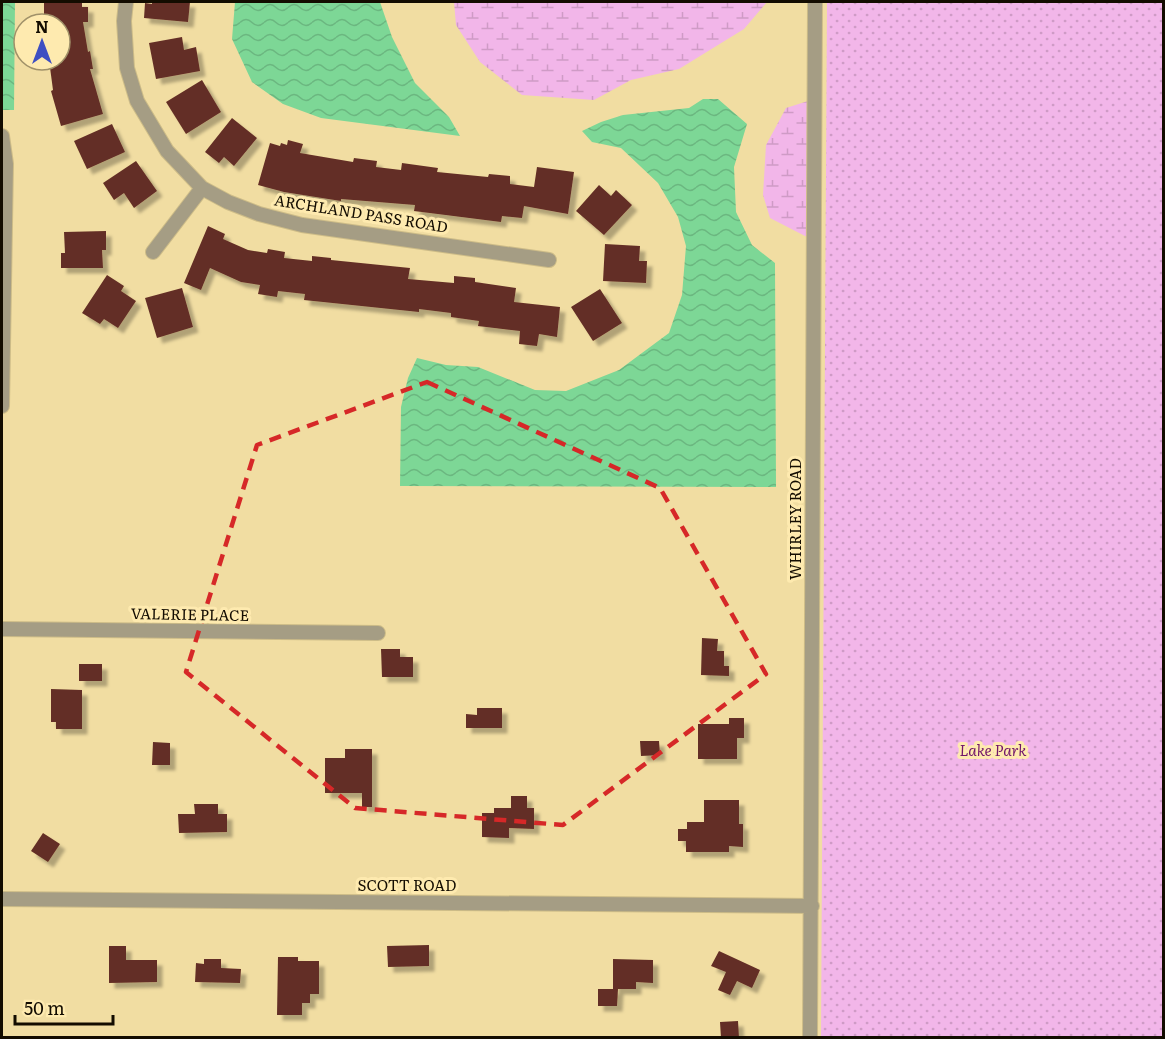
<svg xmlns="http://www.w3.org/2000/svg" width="1165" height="1039" font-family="Literata,serif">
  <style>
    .green { fill: url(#green-dots) }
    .wetland { fill: url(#wetland-marsh) }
    .water { fill: url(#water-waves) }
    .building { fill: #642f25; filter: url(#shadow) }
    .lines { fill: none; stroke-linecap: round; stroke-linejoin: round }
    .minor-casing { stroke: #cdbc88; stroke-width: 16 }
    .minor { stroke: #a59d84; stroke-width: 14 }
    .marked { fill: none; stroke: #d62828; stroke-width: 4.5; stroke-dasharray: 12 8; stroke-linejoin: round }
    .labels { text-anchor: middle; stroke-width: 6; stroke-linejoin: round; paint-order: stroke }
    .street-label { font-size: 15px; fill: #130c00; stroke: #feeaaf }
    .park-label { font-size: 15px; font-style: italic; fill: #701469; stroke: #feeaaf }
  </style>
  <defs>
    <pattern id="green-dots" width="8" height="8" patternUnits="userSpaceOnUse" patternTransform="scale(1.5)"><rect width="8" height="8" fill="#f2b6e9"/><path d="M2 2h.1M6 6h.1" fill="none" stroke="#cf9bc6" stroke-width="1.8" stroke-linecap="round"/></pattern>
    <pattern id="wetland-marsh" width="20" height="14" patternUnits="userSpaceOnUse" patternTransform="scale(1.5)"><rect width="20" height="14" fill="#f2b6e9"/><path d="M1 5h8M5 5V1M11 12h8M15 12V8" fill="none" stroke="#cf9bc6"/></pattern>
    <pattern id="water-waves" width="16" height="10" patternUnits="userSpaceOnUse" patternTransform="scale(1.5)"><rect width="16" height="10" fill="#7dd796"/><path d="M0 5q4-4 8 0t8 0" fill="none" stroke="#6bb780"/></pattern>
    <filter id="shadow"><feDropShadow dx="5.5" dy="5.5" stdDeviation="1.5" flood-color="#0004"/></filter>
  </defs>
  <rect width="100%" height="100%" fill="#f1dda2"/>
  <path class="green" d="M 827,2 L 1163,2 L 1163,1037 L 821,1037 Z"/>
  <path class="wetland" d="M 454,2 L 767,2 L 744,29 L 679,69 L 631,80 L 594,100 L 522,95 L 480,62 L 456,25 Z
    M 808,101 L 807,237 L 770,218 L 763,195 L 766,145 L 786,108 Z"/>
  <path class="water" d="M 2,2 L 15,2 L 14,110 L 2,110 Z
    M 235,2 L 380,2 L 392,37 L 415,83 L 449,117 L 460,136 L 321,118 L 283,104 L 252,82 L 232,39 Z
    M 703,99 L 718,99 L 747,124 L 734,167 L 736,212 L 752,245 L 775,263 L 776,487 L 400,486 L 401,407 L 408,378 L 417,358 L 446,365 L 478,367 L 535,390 L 566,391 L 619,370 L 669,333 L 682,295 L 686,246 L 678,217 L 658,183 L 621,148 L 592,142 L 582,131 L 601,122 L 623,115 L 689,108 Z"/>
  <path class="building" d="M 44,2 L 82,2 L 82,7 L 88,7 L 88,22 L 83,22 L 88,52 L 90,51 L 93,69 L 90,69 L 103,114 L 61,126 L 51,91 L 53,90 L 49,60 L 60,60 L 60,21 L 44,21 Z
    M 152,2 L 190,2 L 188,22 L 144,18 L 145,3 L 152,4 Z
    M 182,37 L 184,50 L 196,47 L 200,71 L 156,79 L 149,43 Z
    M 202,80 L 221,112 L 186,134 L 166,102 Z
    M 232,118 L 257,138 L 234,166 L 224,157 L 219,163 L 205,152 Z
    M 112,124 L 125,152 L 87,169 L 74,141 Z
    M 288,140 L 303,144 L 300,153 L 353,162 L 354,158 L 377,161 L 376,167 L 401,170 L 402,163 L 438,168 L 437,172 L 488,177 L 489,174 L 510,176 L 510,184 L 534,187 L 537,167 L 574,172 L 568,214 L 524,206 L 522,218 L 502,216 L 501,222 L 414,211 L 415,205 L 341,199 L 341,201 L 284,192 L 258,185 L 270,143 L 280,146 L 281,143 L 287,145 Z
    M 136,161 L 157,191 L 134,208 L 124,193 L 114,200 L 103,183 Z
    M 599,185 L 611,196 L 616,190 L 632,205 L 604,235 L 576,211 Z
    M 208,226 L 225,234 L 223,239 L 248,250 L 267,253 L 268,249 L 285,252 L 284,258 L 312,261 L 312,256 L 331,258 L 331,260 L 410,268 L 408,279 L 454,283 L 454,276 L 475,278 L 475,282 L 516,288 L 514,302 L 560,307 L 557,337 L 539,334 L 537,346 L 519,344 L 520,331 L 478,326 L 479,321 L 451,317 L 451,313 L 419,309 L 419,312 L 304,300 L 305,294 L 278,291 L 277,297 L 258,294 L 260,285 L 241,282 L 210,268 L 201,290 L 184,283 Z
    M 106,231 L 106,250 L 102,250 L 103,268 L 61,268 L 61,253 L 65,253 L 64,232 Z
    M 605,244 L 640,246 L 639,261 L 647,261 L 646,283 L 603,281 Z
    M 107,275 L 124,286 L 121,291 L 136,301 L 118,328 L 104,319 L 100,324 L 82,313 Z
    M 182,288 L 193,327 L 157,338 L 145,298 Z
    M 600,289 L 622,323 L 593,341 L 571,307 Z
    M 702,638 L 718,639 L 717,651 L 724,651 L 724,666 L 729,666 L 729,676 L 701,675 Z
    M 381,649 L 400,649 L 400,657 L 413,657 L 413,677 L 382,677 Z
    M 79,664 L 102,664 L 102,681 L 79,681 Z
    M 51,689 L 82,690 L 82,729 L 56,729 L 56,722 L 51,722 Z
    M 477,708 L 502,708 L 502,728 L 466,728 L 466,714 L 477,715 Z
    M 729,718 L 744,718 L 744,738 L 737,738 L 737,759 L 698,759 L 698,724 L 729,724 Z
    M 640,741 L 659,741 L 660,755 L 641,756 Z
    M 153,742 L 170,743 L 170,765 L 152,765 Z
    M 345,749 L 372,749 L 372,807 L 362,807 L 362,793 L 325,793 L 325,758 L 345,758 Z
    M 511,796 L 527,796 L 527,808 L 534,808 L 534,829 L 509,828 L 509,838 L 482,837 L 482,813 L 494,813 L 494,808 L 511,808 Z
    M 704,800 L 739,800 L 739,824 L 743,824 L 743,847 L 729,846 L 729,852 L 686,852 L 686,841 L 678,841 L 678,829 L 687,829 L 687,822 L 704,822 Z
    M 194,804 L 218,804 L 218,814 L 227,814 L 227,832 L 179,833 L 178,814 L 195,814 Z
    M 43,833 L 60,844 L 48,862 L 31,851 Z
    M 429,945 L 429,966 L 388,967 L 387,946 Z
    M 109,946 L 126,946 L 126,960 L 157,960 L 157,982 L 109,983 Z
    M 719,951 L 760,970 L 752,988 L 737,981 L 730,995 L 718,990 L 726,972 L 711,966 Z
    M 278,957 L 298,957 L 298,961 L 319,961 L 319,994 L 310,994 L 310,1003 L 302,1003 L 302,1015 L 277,1015 Z
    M 204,959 L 221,959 L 221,968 L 241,969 L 240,983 L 195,982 L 196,963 L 204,964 Z
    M 613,959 L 653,960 L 653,983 L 636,982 L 636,989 L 618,989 L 617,1006 L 598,1006 L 598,989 L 613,989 Z
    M 738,1021 L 739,1038 L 721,1038 L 720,1022 Z"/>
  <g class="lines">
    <defs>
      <path id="minor" d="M 126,2 L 124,21 L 127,68 L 137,101 L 167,151 L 202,188 L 228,202 L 259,214 L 302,225 L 549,260
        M 2,136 L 6,164 L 2,406
        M 153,252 L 202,188
        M 2,629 L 378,633
        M 2,899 L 812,906
        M 810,1038 L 815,2"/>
    </defs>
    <use href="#minor" class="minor-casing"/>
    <use href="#minor" class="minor"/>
  </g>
  <path class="marked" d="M 427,382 L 660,488 L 766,674 L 563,825 L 355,808 L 186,672 L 257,445 Z"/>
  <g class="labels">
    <g class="street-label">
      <text transform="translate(361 214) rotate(9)" y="5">ARCHLAND PASS ROAD</text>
      <text transform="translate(796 519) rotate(-90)" y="5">WHIRLEY ROAD</text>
      <text transform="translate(190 615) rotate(1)" y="5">VALERIE PLACE</text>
      <text x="407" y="891">SCOTT ROAD</text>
    </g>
    <g class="park-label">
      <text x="993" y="756">Lake Park</text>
    </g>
  </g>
  <rect width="1165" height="1039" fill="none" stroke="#130c00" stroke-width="6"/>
  <g transform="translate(42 42)"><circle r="28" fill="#feeaaf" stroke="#a09169" stroke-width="1.5"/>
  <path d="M0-4.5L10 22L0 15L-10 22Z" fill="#3e4fc2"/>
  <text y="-9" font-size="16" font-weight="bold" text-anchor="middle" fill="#130c00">N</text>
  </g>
  <path d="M15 1015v9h98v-9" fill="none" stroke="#130c00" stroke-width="3"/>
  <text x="24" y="1015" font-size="18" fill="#130c00" stroke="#feeaaf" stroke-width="4.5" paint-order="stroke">50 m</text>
</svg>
